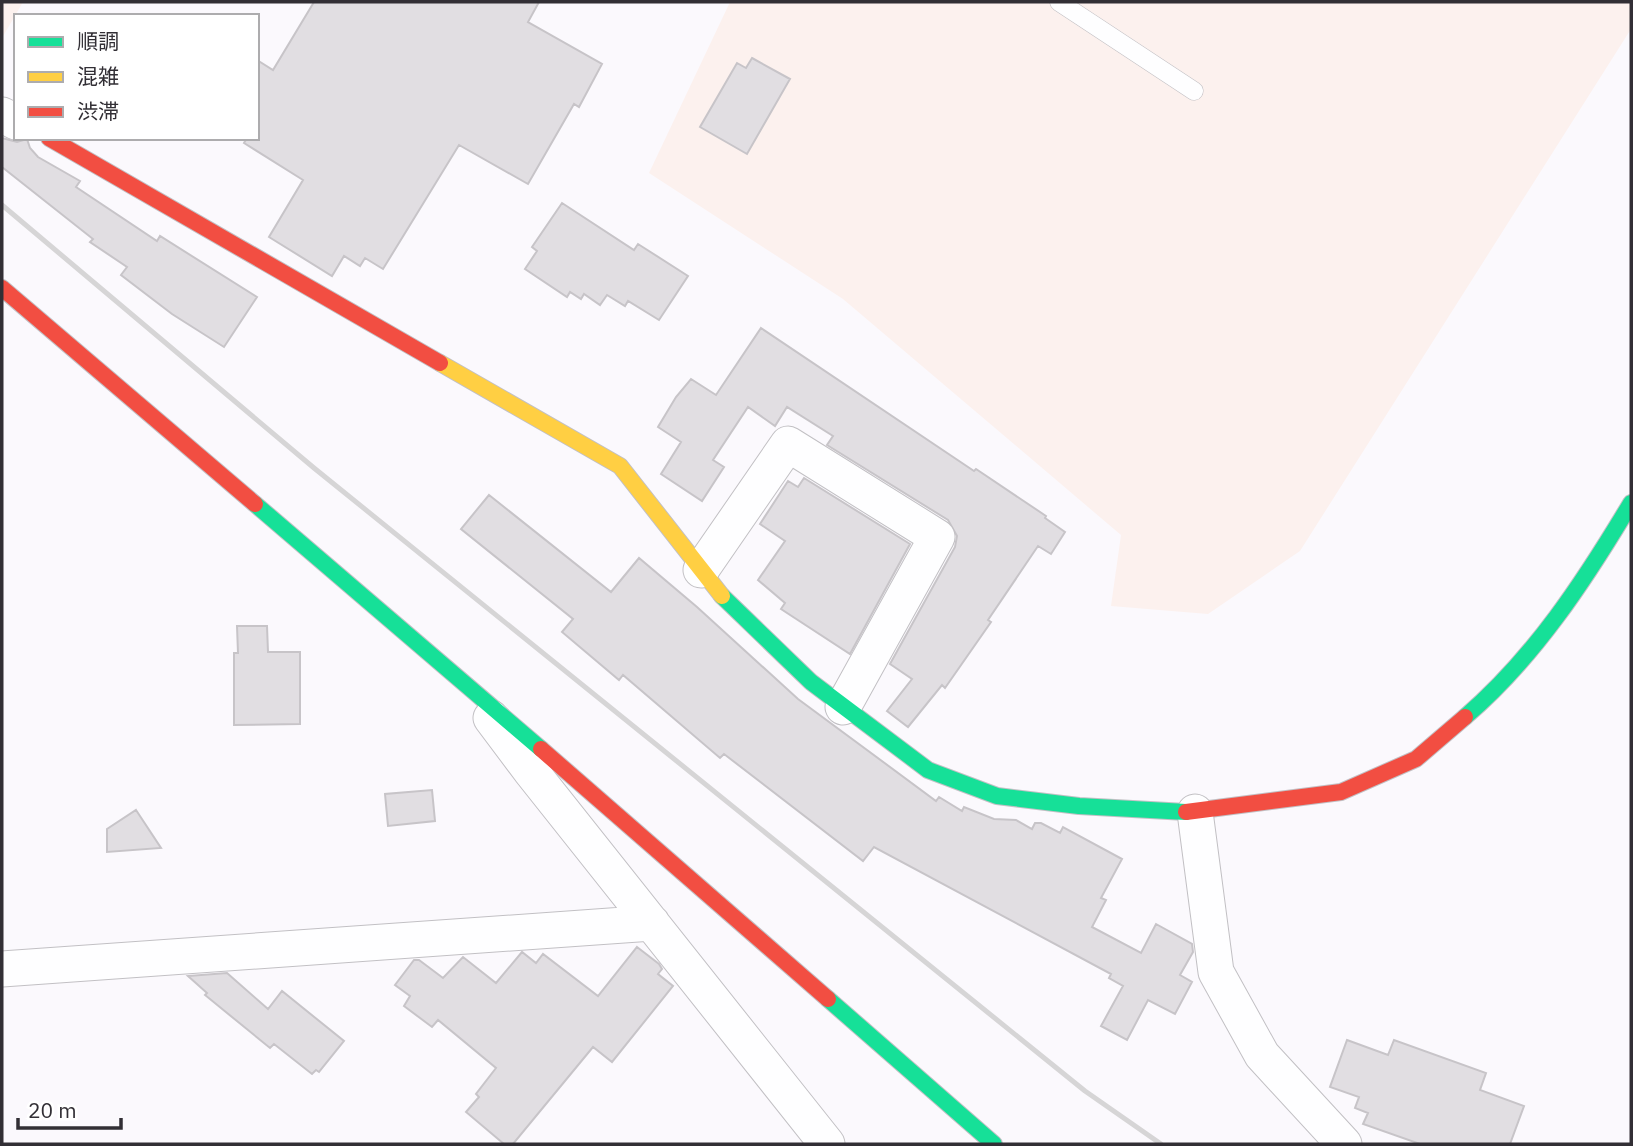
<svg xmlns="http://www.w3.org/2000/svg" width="1633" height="1146" font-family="'IBM Plex Sans','Noto Sans JP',sans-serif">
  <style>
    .industrial { fill: #fcf1ee }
    .building { fill: #e1dee2; stroke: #c7c4c8; stroke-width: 2 }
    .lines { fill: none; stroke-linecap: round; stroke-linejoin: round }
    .lane-casing { stroke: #c2c0c4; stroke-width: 19 }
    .street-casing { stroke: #c2c0c4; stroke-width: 37 }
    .fast-casing { stroke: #c2c0c4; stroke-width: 18 }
    .slow-casing { stroke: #c2c0c4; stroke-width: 18 }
    .jam-casing { stroke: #c2c0c4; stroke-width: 18 }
    .lane { stroke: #fefeff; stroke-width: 18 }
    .street { stroke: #fefeff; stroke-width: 35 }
    .fast { stroke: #16e098; stroke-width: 16 }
    .slow { stroke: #ffcf43; stroke-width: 16 }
    .jam { stroke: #f24e42; stroke-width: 16 }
    .rail { stroke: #d6d5d6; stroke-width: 5 }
  </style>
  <rect width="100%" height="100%" fill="#fbf9fd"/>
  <path class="industrial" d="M 2,2 L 23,2 L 2,38 Z
    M 730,2 L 1631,2 L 1631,29 L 1300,551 L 1208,614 L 1111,606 L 1121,535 L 843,299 L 649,173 Z"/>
  <path class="building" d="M 314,2 L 539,2 L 528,22 L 602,64 L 579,107 L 574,104 L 528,184 L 459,145 L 383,269 L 365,258 L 360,266 L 344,256 L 332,276 L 269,237 L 303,180 L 244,143 L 247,138 L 257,138 L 257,60 L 273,70 Z
    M 752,58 L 790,79 L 747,154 L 700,127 L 737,63 L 746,68 Z
    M 2,138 L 17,142 L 27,139 L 30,148 L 38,157 L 80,181 L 76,187 L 157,241 L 160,236 L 257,297 L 224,347 L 172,314 L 121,275 L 127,267 L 90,242 L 93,239 L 2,167 Z
    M 562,203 L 634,250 L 638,244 L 688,276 L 659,320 L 628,301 L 625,306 L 607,295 L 600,305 L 584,294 L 581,299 L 570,292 L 567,297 L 525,269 L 537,251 L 532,247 Z
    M 761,328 L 974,471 L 976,469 L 1046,516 L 1045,518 L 1065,532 L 1051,554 L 1038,546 L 988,620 L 991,622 L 945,688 L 942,685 L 908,727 L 887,711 L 912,679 L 890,664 L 955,547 L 957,536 L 948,520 L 827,445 L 833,436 L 787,407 L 775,426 L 748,407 L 713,460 L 724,467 L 702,501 L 661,474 L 681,442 L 658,427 L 676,397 L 691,379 L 716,395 Z
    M 804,478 L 910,544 L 850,654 L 781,609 L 785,603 L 758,580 L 785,541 L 760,524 L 788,481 L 798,487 Z
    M 489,495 L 611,592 L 639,558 L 697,607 L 798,699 L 936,801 L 939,797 L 962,811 L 964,807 L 994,819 L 1016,820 L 1032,829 L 1035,823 L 1041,823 L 1060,833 L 1063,827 L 1122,859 L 1101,898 L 1106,900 L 1092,927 L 1141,953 L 1156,924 L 1192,944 L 1193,952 L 1180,975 L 1192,982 L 1175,1014 L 1148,1000 L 1127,1040 L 1101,1026 L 1123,986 L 1109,978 L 1111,974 L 874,847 L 863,861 L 724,754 L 720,758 L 623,675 L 619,680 L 562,632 L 573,619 L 461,529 Z
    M 237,626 L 267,626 L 268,652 L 300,652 L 300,724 L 234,725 L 234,653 L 238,653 Z
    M 432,790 L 435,821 L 388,826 L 385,794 Z
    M 136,810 L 161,848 L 107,852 L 107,829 Z
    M 637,947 L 659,964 L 662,969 L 658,974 L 673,986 L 612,1062 L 593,1047 L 513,1144 L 504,1144 L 466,1112 L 479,1097 L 476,1094 L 496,1068 L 438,1020 L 432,1027 L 404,1006 L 410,996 L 395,985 L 414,960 L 419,960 L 443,978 L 463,957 L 496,983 L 522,952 L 536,963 L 543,954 L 598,996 Z
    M 227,973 L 268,1009 L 282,991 L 344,1041 L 319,1072 L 316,1070 L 312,1074 L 274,1044 L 270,1048 L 205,995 L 207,993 L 188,976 Z
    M 1347,1040 L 1388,1055 L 1394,1040 L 1486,1073 L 1480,1090 L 1524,1106 L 1510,1144 L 1420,1144 L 1363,1124 L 1368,1113 L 1355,1108 L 1359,1097 L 1330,1087 Z"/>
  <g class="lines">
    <defs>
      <path id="lane" d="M 1059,2 L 1194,91"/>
      <path id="street" d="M 2,115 L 16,122
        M 701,570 L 788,444 L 937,537 L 843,707
        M 491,718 L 530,770 L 827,1144
        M 1195,812 L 1216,972 L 1262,1055 L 1344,1144
        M 2,969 L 652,923"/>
      <path id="fast" d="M 255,504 L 541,749
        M 722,596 L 811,682 L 928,770 L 997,796 L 1079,806 L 1186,812
        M 1465,717 C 1534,658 1585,580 1631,503
        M 828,999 L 994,1144"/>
      <path id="slow" d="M 440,363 L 620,466 L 722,596"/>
      <path id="jam" d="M 49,138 L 440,363
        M 2,288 L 255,504
        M 541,749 L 828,999
        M 1186,812 L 1341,792 L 1416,759 L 1465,717"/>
    </defs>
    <use href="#lane" class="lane-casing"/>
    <use href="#street" class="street-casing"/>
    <use href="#fast" class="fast-casing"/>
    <use href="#slow" class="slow-casing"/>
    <use href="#jam" class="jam-casing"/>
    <use href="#lane" class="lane"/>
    <use href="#street" class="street"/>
    <use href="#fast" class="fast"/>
    <use href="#slow" class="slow"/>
    <use href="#jam" class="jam"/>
    <path class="rail" d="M 2,205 L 314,468 L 1085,1091 L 1161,1144"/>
  </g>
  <rect width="1633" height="1146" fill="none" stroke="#322f35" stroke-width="7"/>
  <rect x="14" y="14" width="245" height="126" fill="#ffffff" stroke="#adacae" stroke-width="2"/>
  <rect x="28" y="37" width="35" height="10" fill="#16e098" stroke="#adacae" stroke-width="2"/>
  <text x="77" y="49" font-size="21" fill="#322f35">順調</text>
  <rect x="28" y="72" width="35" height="10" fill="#ffcf43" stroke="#adacae" stroke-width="2"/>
  <text x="77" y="84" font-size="21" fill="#322f35">混雑</text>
  <rect x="28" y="107" width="35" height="10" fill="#f24e42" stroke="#adacae" stroke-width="2"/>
  <text x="77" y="119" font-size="21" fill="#322f35">渋滞</text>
  <path d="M18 1118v10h103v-10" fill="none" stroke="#322f35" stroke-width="3.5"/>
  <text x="28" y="1118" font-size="21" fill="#322f35" stroke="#ffffff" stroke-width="5" paint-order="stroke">20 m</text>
</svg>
